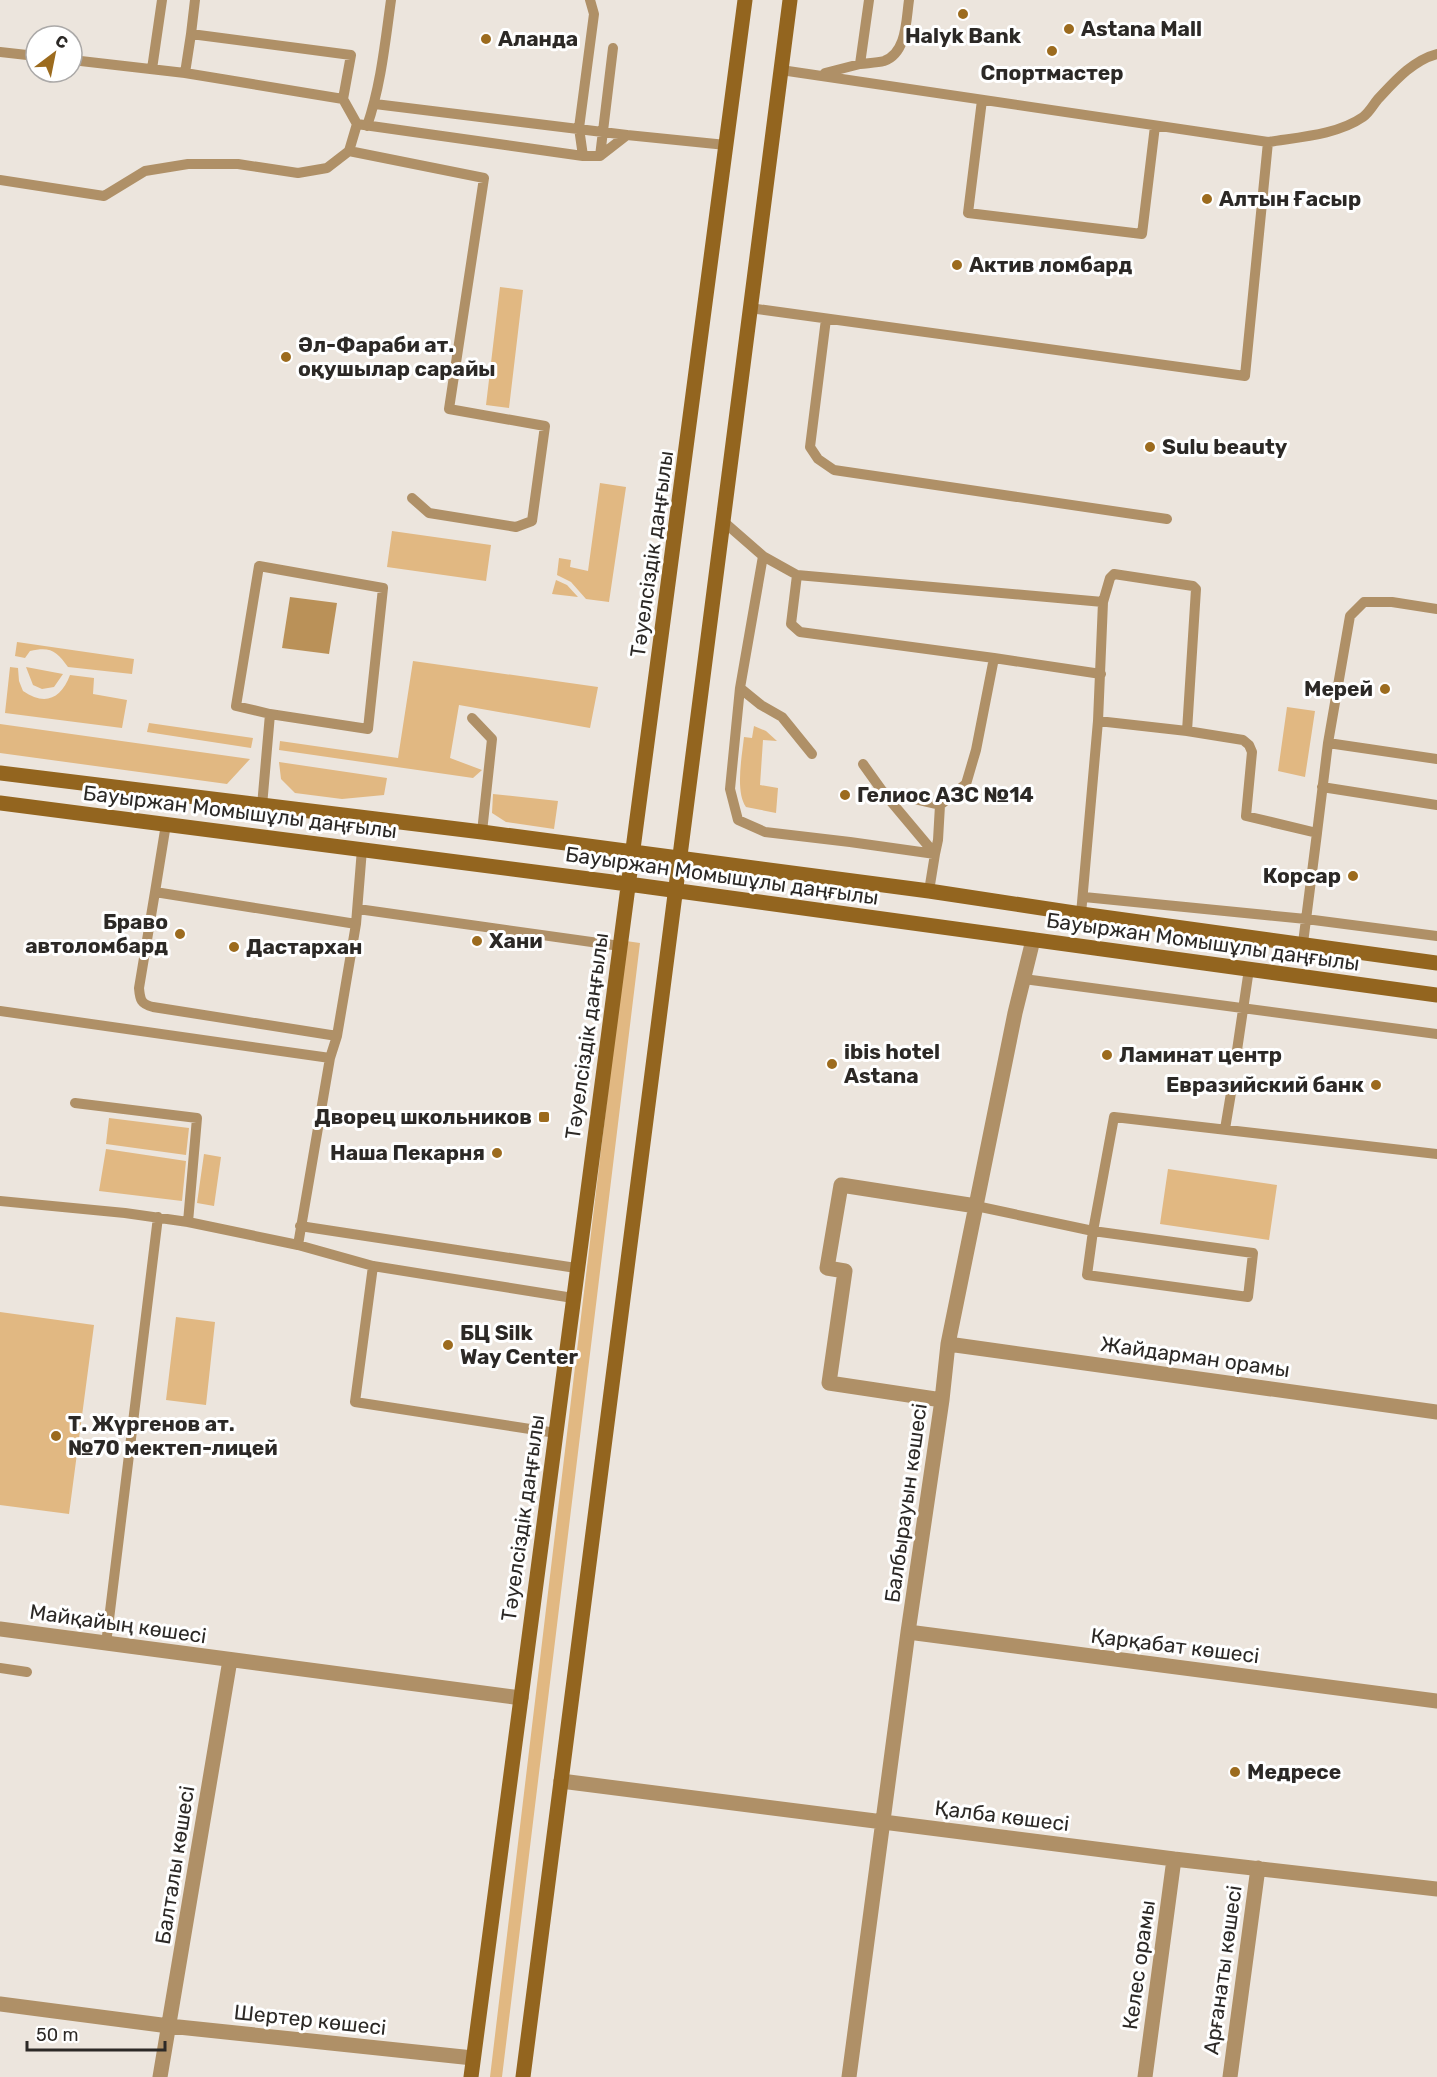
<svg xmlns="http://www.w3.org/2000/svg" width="1437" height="2077" font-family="Rubik,sans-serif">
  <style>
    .green { fill: #e1b882 }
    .water { fill: #ba9158 }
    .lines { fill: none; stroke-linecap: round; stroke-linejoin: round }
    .service { stroke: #af9067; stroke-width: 10 }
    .minor { stroke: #af9067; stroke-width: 15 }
    .secondary { stroke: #93651f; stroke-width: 15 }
    .poi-dot { fill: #9c6b1e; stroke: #fff; stroke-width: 2 }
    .labels { text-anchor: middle; stroke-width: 6; stroke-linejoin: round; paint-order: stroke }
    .poi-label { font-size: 21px; font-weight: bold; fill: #2c2926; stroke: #fff; text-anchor: start }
    .street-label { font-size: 21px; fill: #2c2926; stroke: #fff }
  </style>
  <rect width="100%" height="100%" fill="#ece5dd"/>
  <path class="green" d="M 500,287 L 523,290 L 509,408 L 486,405 Z
    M 600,483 L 626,487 L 609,602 L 586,599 L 571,582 L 557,575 L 559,558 L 571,560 L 570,567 L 588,571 Z
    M 392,531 L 491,545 L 486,581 L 387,567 Z
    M 556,580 L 567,585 L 578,597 L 552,594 Z
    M 17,642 L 134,659 L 132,674 L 68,667 C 57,651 50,646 30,651 L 25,658 L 15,656 Z
    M 413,661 L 598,687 L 590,728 L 459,705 L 450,758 L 482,770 L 473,778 L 279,750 L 280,741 L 398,758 Z
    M 10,667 L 18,668 L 19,681 L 23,691 C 45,706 61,699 70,675 L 94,678 L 93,694 L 127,700 L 122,728 L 5,713 Z
    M 26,667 L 63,674 L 54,687 L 42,689 L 33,685 Z
    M 1287,707 L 1315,711 L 1305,777 L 1278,771 Z
    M 149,723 L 253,738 L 251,748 L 147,732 Z
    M 0,724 L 250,759 L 227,784 L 0,753 Z
    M 754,726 L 766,731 L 777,741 L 763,740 L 760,785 L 778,788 L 776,813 L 746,807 C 735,792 742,756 744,737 L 752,738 Z
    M 279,762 L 387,778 L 384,795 L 342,799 L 295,793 L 281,779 Z
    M 493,794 L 558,801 L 554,829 L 506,822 L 492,813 Z
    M 626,941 L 640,943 L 502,2077 L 490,2077 Z
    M 109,1118 L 189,1128 L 186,1155 L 106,1144 Z
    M 106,1149 L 186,1161 L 182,1201 L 99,1191 Z
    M 204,1154 L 221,1157 L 214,1206 L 197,1203 Z
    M 1168,1169 L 1277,1185 L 1269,1240 L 1160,1224 Z
    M 0,1312 L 94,1325 L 69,1514 L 0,1505 Z
    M 176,1317 L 215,1322 L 206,1405 L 166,1400 Z"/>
  <path class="water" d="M 290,597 L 337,603 L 329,654 L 282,648 Z"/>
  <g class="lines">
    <path class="service" d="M 191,34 L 195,0
      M 0,52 L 36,56
      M 72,60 L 185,73
      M 860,64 C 867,63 877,63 884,61 C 907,53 906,20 909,0
      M 152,69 L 162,0
      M 825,73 L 860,64 L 869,0
      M 982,100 L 968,213 L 1142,234 L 1155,126
      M 375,104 L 627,135 L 726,145
      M 357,124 L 583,156 L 600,156 L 627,135
      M 367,126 C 381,85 385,43 391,0
      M 1268,142 C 1299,137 1337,135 1363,117 C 1369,113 1373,105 1378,99 C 1394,82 1413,60 1437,54
      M 349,151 L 484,178 L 449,409 L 545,426 L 532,521 L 516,527 L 429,513 L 412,498
      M 583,156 L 579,128 L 594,14 L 590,0
      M 600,156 L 613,48
      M 0,180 L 104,196 L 145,171 L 188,164 L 238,164 L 298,173 L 327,168 L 349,151 L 357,124 L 343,99 L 351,55 L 191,34 L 185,73 L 343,99
      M 750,308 L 1245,376 L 1268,142 L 781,70
      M 826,319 L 810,447 L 818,459 L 834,470 L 1167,519
      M 724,522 L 763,556 L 740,688 L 761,705 L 782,717 L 812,754
      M 763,556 L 797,575 L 1103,602 L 1098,721 L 1081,914
      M 797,575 L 791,624 L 800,632 L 994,658 L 976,750 L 966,784 L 940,805
      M 1103,602 L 1110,578 L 1114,574 L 1193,586 L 1196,589 L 1187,731
      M 994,658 L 1101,674
      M 740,688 L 730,789 L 738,820 L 765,832 L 850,842 L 935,854 L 938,840 L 940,805 L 883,792
      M 472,718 L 492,739 L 482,832
      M 1098,721 L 1187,731 L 1243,740 L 1249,745 L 1252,752 L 1246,816 L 1317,833 L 1303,943
      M 1328,743 L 1437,759
      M 863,764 L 883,792 L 935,854 L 929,891
      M 1322,787 L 1437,805
      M 262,806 L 270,714 L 368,729 L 383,588 L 259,566 L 236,706 L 270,714
      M 166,824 L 155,892 L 356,924 L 362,849
      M 1317,833 L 1328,743 L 1350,616 L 1364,602 L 1392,602 L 1437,609
      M 155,892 L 139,988 C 140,1000 141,1004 153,1007 L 337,1036 L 356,924
      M 1084,897 L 1306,919 L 1437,936
      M 358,909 L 620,946
      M 1024,979 L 1437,1034
      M 0,1011 L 330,1058 L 298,1245
      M 1236,1057 L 1249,969
      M 330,1058 L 337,1036
      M 75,1103 L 197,1118 L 188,1222
      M 1225,1129 L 1231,1093
      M 0,1201 L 125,1213 L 188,1222 L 298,1245 L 373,1266 L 573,1298
      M 976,1206 L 1093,1231 L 1114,1117 L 1437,1154
      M 300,1226 L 576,1268
      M 1093,1231 L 1253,1253 L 1248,1297 L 1087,1275 Z
      M 373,1266 L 355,1402 L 556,1433
      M 106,1644 L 158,1217
      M 0,1668 L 27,1672"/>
    <path class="minor" d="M 948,1344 L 1437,1412
      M 942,1400 L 829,1383 L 845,1271 L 827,1268 L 841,1185 L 976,1206
      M 0,1629 L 521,1698
      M 908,1632 L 1437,1701
      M 561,1781 L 1174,1859 L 1437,1889
      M 0,2004 L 169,2026 L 473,2058
      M 160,2077 L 230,1660
      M 849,2077 L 908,1632 L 942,1400 L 948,1344 L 1015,1013 L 1033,940
      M 1145,2077 L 1174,1859
      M 1230,2077 L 1258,1868"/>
    <path class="secondary" d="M 0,773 L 482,832 L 929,891 L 1081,914 L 1437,963
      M 0,803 L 628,884 L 1437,995
      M 471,2077 L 745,0
      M 523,2077 L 790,0"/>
  </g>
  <g class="poi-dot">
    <circle cx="963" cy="14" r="6"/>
    <circle cx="1069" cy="29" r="6"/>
    <circle cx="486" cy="39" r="6"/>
    <circle cx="1052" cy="51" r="6"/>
    <circle cx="1207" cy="199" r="6"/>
    <circle cx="957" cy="265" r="6"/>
    <circle cx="286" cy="357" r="6"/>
    <circle cx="1150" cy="447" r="6"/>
    <circle cx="1385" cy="689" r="6"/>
    <circle cx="845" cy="795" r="6"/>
    <circle cx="1353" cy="876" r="6"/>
    <circle cx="180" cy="934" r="6"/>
    <circle cx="477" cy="941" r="6"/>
    <circle cx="234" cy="947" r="6"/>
    <circle cx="1107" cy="1055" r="6"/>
    <circle cx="832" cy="1064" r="6"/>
    <circle cx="1376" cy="1085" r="6"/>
    <rect x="538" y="1111" width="12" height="12" rx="3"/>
    <circle cx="497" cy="1153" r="6"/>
    <circle cx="448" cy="1345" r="6"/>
    <circle cx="56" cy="1436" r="6"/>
    <circle cx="1235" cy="1772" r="6"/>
  </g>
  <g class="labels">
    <g class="poi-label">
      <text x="1081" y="36">Astana Mall</text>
      <text x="963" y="43" text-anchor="middle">Halyk Bank</text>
      <text x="498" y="46">Аланда</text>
      <text x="1052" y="80" text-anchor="middle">Спортмастер</text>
      <text x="1219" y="206">Алтын Ғасыр</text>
      <text x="969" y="272">Актив ломбард</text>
      <text x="298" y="352">Әл-Фараби ат.<tspan x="298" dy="24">оқушылар сарайы</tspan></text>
      <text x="1162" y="454">Sulu beauty</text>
      <text x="1373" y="696" text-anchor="end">Мерей</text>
      <text x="857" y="802">Гелиос АЗС №14</text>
      <text x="1341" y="883" text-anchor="end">Корсар</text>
      <text x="168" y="929" text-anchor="end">Браво<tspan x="168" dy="24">автоломбард</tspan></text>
      <text x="489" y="948">Хани</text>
      <text x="246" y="954">Дастархан</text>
      <text x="844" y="1059">ibis hotel<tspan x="844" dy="24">Astana</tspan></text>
      <text x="1119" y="1062">Ламинат центр</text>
      <text x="1364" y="1092" text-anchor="end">Евразийский банк</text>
      <text x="532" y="1124" text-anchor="end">Дворец школьников</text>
      <text x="485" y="1160" text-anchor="end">Наша Пекарня</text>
      <text x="460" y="1340">БЦ Silk<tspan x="460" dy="24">Way Center</tspan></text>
      <text x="68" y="1431">Т. Жүргенов ат.<tspan x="68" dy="24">№70 мектеп-лицей</tspan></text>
      <text x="1247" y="1779">Медресе</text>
    </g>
    <g class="street-label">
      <text transform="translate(652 554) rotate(-82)" y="7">Тәуелсіздік даңғылы</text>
      <text transform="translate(240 812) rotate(7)" y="7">Бауыржан Момышұлы даңғылы</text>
      <text transform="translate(722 876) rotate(8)" y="7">Бауыржан Момышұлы даңғылы</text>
      <text transform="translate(1203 942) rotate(8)" y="7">Бауыржан Момышұлы даңғылы</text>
      <text transform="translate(587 1036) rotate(-82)" y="7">Тәуелсіздік даңғылы</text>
      <text transform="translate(1195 1357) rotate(8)" y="7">Жайдарман орамы</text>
      <text transform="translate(906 1503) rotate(-82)" y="7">Балбырауын көшесі</text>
      <text transform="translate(523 1518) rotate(-82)" y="7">Тәуелсіздік даңғылы</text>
      <text transform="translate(118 1624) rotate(8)" y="7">Майқайың көшесі</text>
      <text transform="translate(1175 1646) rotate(7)" y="7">Қарқабат көшесі</text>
      <text transform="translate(1002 1816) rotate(7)" y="7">Қалба көшесі</text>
      <text transform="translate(175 1865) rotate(-81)" y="7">Балталы көшесі</text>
      <text transform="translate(1139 1965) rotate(-82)" y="7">Келес орамы</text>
      <text transform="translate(1223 1970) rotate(-82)" y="7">Арғанаты көшесі</text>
      <text transform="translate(310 2020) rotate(6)" y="7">Шертер көшесі</text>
    </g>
  </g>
  <g transform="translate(54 54) rotate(32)"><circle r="28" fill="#ffffff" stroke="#aba9a8" stroke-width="1.5"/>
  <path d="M0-4.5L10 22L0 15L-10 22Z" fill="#9c6b1e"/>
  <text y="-9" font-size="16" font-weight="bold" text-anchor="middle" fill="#2c2926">С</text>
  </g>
  <path d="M27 2041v9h138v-9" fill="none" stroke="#2c2926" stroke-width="3"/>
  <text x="36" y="2041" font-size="18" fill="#2c2926" stroke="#ffffff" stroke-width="4.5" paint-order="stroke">50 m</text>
</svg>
